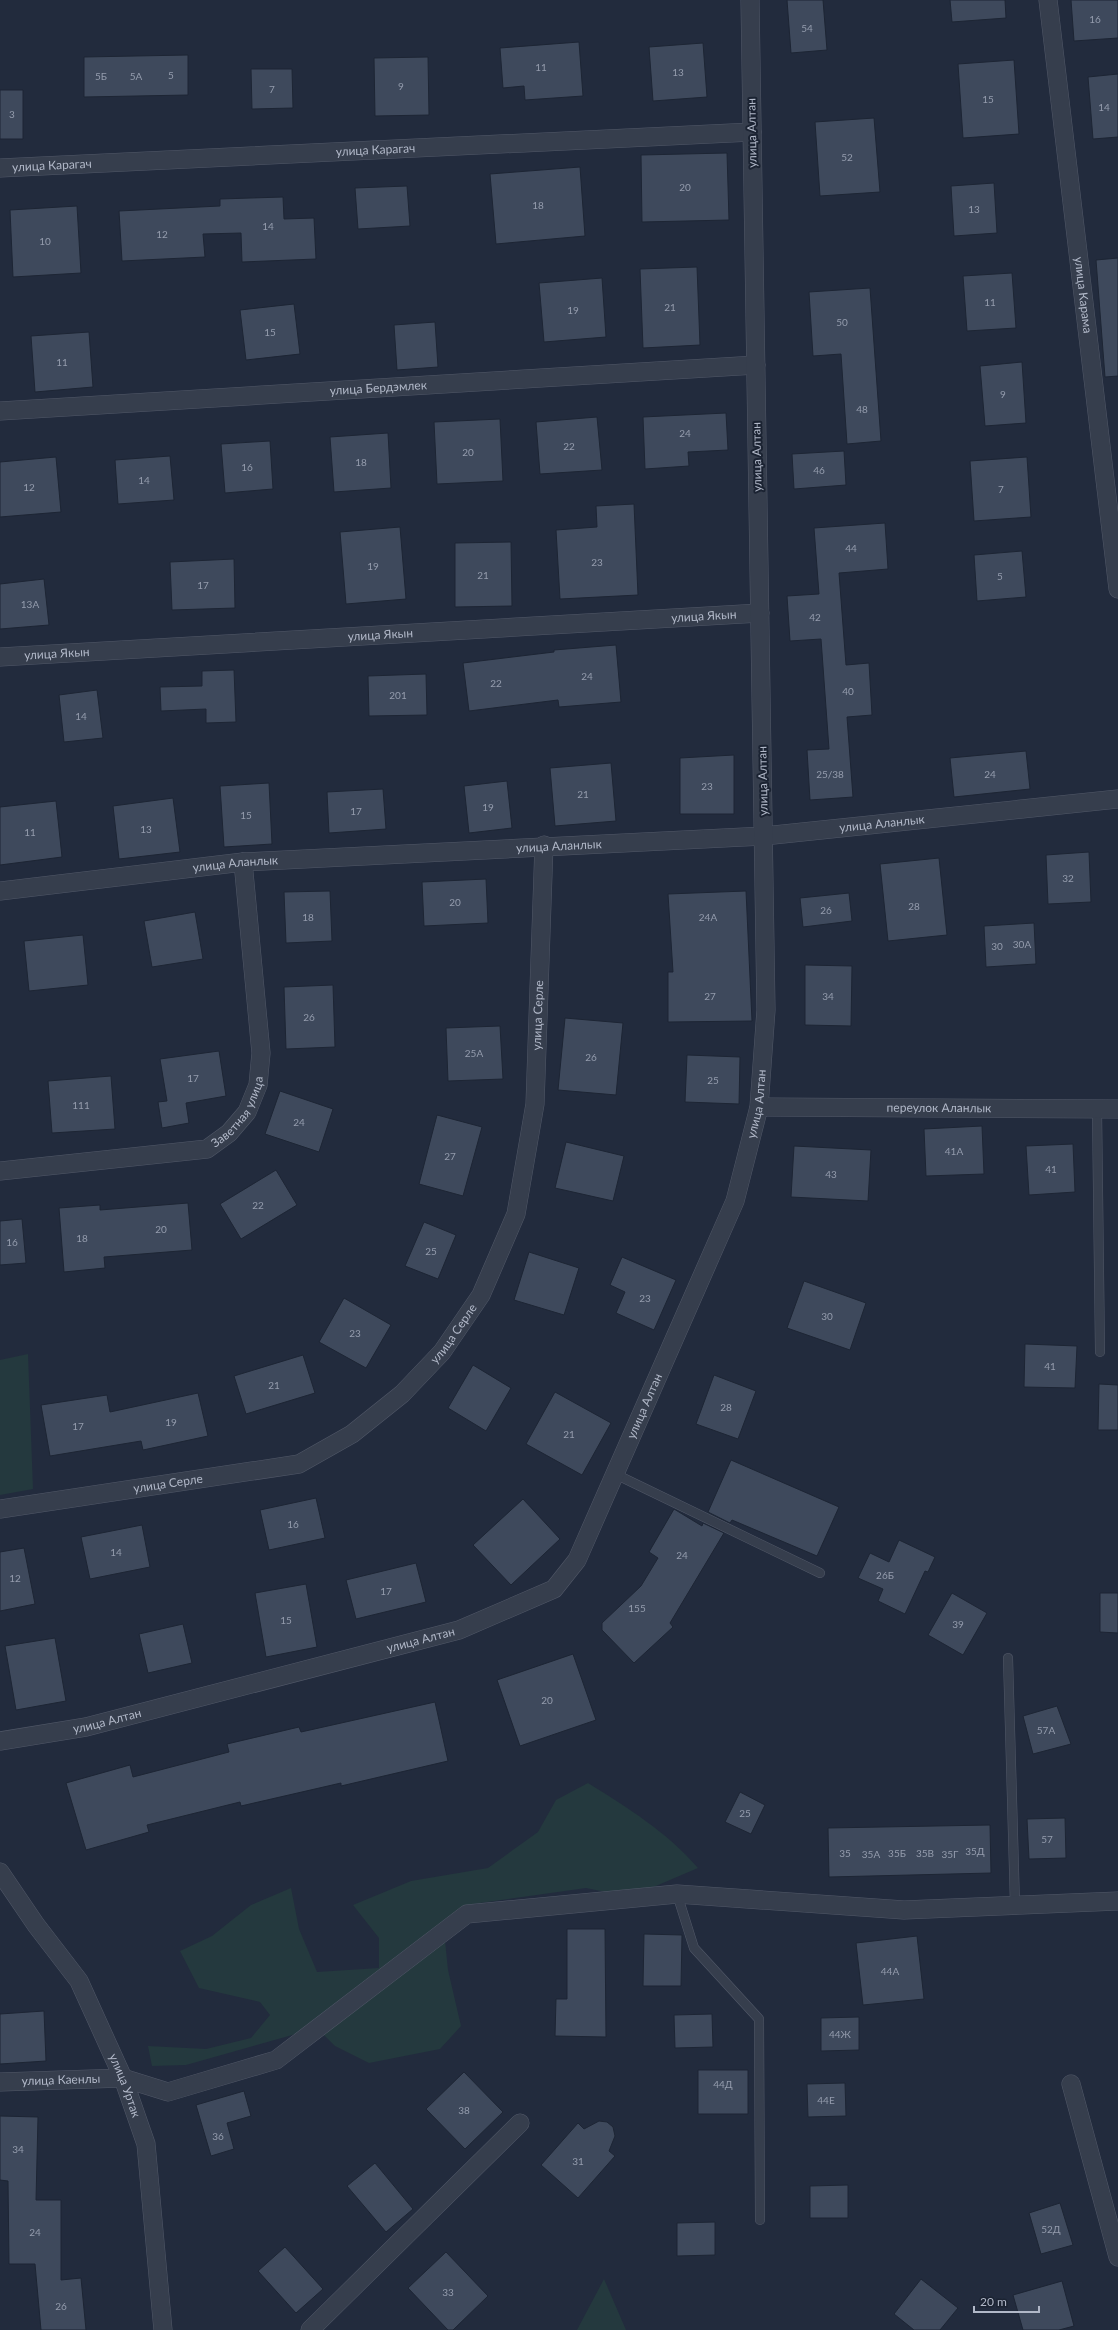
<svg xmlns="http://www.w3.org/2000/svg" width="1118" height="2330" font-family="Lato,sans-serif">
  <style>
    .green { fill: #24393e }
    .building { fill: #3e495c; stroke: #1d2534 }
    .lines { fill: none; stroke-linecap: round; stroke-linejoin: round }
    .service-casing { stroke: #515868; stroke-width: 10 }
    .minor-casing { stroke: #515868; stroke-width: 19 }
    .service { stroke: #363e4d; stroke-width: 9 }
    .minor { stroke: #363e4d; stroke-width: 18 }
    .labels { text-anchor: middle; stroke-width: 4; stroke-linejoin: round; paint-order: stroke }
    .number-label { font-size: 10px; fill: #949cad }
    .street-label { font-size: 12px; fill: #b1b8c8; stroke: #1b2332 }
  </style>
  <rect width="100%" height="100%" fill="#222b3d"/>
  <path class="green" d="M 28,1354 L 33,1489 L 0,1495 L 0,1360 Z
    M 588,1783 C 628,1808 667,1832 698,1868 L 630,1897 L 586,1888 L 473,1904 L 443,1921 L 448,1970 L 461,2026 L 440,2049 L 369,2063 L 335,2046 L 317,2028 L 186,2065 L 152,2066 L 148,2046 L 206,2049 L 251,2038 L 270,2015 L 260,2002 L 199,1988 L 180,1951 L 212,1936 L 251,1905 L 291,1888 L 299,1929 L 317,1972 L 379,1968 L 379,1938 L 353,1905 L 411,1881 L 488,1868 L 538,1832 L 556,1800 Z
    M 604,2279 L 626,2330 L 577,2330 Z"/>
  <path class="building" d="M 787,0 L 823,0 L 827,50 L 791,53 Z
    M 950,0 L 1005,0 L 1006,18 L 952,22 Z
    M 1071,0 L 1118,0 L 1118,38 L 1074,41 Z
    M 579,42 L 583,96 L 525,100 L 524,86 L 503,88 L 500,48 Z
    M 703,43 L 707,97 L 653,101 L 649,47 Z
    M 188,55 L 188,95 L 84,97 L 84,57 Z
    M 428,57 L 429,115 L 375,116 L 374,58 Z
    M 1014,60 L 1019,134 L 963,138 L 958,64 Z
    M 251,69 L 292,69 L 293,108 L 252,109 Z
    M 1118,74 L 1118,137 L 1093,139 L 1088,77 Z
    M 0,90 L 23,90 L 23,139 L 0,139 Z
    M 874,118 L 880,192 L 820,196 L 815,122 Z
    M 727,153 L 729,220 L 642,222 L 641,155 Z
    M 580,167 L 585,236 L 496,244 L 490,174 Z
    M 994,183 L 997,233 L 954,236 L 951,186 Z
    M 407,186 L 410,226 L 358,229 L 355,188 Z
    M 283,197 L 284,219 L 314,218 L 316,259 L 242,262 L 241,233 L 203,234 L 205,257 L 122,261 L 119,211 L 220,206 L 220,199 Z
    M 77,206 L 81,273 L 13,277 L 10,210 Z
    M 1118,258 L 1118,376 L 1105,377 L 1096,260 Z
    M 697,267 L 700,345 L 643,348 L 640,269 Z
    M 1012,273 L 1016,328 L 967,331 L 963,276 Z
    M 602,278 L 606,337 L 544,342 L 539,283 Z
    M 870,288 L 881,441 L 847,444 L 841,354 L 813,356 L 809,292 Z
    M 294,304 L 300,354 L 246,360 L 240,310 Z
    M 435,322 L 438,367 L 397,370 L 394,325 Z
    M 89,332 L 93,387 L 35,392 L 31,336 Z
    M 1022,362 L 1026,423 L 985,426 L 980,366 Z
    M 726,413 L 728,450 L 688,452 L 689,466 L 645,469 L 643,417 Z
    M 597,417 L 602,470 L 540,474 L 536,422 Z
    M 500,419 L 503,481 L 437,484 L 434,422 Z
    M 388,433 L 391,488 L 334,492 L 330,437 Z
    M 270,441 L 273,489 L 225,493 L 221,444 Z
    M 844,451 L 846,485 L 794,489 L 792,454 Z
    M 170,456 L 174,500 L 118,504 L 115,460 Z
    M 56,457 L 61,512 L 0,517 L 0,462 Z
    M 1027,457 L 1031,517 L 974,521 L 970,461 Z
    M 634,504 L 638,595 L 560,599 L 556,530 L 597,527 L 596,506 Z
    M 885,523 L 888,569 L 839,573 L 846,665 L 869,663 L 872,715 L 847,717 L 853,797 L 810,800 L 807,750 L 829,749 L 821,639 L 790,641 L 787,596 L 819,594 L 814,528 Z
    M 400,527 L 406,599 L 346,604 L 340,532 Z
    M 511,542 L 512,606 L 455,607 L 455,543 Z
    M 1022,551 L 1026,597 L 977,601 L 974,555 Z
    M 234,559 L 235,608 L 172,610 L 170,562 Z
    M 44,579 L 49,625 L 0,629 L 0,584 Z
    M 616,645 L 621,702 L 559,707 L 558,700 L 469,711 L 463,663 L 554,652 L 554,650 Z
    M 234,670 L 236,722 L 206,723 L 206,709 L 161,711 L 160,687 L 202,686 L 202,671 Z
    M 426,674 L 427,715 L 369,716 L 368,676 Z
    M 97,690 L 103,738 L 64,742 L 59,695 Z
    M 1026,751 L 1030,789 L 954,797 L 950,758 Z
    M 734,755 L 734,814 L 680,814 L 680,758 Z
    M 611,763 L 616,821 L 555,826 L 550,768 Z
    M 507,781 L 512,828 L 469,833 L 464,786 Z
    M 269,783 L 272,844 L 224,847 L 220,786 Z
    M 383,789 L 386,829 L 329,833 L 327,792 Z
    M 173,798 L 180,852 L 119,859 L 113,806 Z
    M 56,801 L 62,857 L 0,865 L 0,807 Z
    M 1089,852 L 1091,902 L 1048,904 L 1046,855 Z
    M 939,858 L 947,935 L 888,941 L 880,864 Z
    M 486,879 L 488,923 L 424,926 L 422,882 Z
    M 330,891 L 332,941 L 286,943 L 284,892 Z
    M 746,891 L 752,1021 L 668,1022 L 668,972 L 673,972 L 668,894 Z
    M 849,893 L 852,921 L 803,927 L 800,898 Z
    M 195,912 L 203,959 L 152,967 L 144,921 Z
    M 1034,923 L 1036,964 L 986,967 L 984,926 Z
    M 83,935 L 88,985 L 29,991 L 24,941 Z
    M 805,965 L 852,966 L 851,1026 L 805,1025 Z
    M 333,985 L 335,1047 L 286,1049 L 284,987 Z
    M 565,1018 L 623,1023 L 616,1095 L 558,1090 Z
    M 500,1026 L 503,1079 L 448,1081 L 446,1028 Z
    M 219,1051 L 226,1096 L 186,1103 L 189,1123 L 162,1128 L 158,1102 L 167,1101 L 160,1059 Z
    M 687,1055 L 740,1057 L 739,1104 L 685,1102 Z
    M 111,1076 L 115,1129 L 52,1133 L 48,1081 Z
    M 280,1091 L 333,1109 L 319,1152 L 265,1134 Z
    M 437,1115 L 482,1127 L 463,1196 L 419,1184 Z
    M 982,1126 L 984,1174 L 926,1176 L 924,1129 Z
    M 566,1142 L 624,1156 L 613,1201 L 555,1188 Z
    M 1073,1144 L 1075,1192 L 1029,1195 L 1026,1146 Z
    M 794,1146 L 871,1150 L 868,1201 L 791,1197 Z
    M 276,1170 L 297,1205 L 241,1239 L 220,1204 Z
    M 188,1203 L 192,1250 L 104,1257 L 105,1268 L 64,1272 L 59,1208 L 100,1205 L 100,1210 Z
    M 22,1219 L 26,1263 L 0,1265 L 0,1221 Z
    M 424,1222 L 456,1235 L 438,1279 L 405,1266 Z
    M 529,1252 L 579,1268 L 564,1315 L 514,1300 Z
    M 622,1257 L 676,1280 L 654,1330 L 616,1313 L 625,1292 L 610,1285 Z
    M 804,1281 L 866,1303 L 850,1350 L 787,1328 Z
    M 344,1298 L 391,1325 L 366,1368 L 319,1342 Z
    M 1025,1344 L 1077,1346 L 1075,1388 L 1024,1387 Z
    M 303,1355 L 315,1393 L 246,1414 L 234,1376 Z
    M 473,1365 L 511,1388 L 486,1431 L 448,1408 Z
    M 714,1375 L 756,1391 L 738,1439 L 696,1424 Z
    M 1099,1384 L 1118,1385 L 1118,1430 L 1098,1430 Z
    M 555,1392 L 611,1423 L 582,1475 L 526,1444 Z
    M 198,1393 L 208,1436 L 143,1450 L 141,1441 L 50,1456 L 41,1405 L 107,1395 L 110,1412 Z
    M 731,1460 L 839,1507 L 817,1556 L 732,1520 L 730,1523 L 708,1512 Z
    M 316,1498 L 325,1538 L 269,1550 L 260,1510 Z
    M 523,1499 L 560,1539 L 511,1585 L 473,1545 Z
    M 674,1509 L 702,1526 L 703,1523 L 724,1533 L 670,1623 L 673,1627 L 634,1663 L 602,1630 L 602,1623 L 641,1586 L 658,1558 L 649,1552 Z
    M 142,1525 L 150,1567 L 90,1579 L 81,1537 Z
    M 899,1540 L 935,1557 L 928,1572 L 925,1571 L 905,1614 L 878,1601 L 883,1589 L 858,1578 L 870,1553 L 889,1562 Z
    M 24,1548 L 35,1604 L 0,1611 L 0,1552 Z
    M 416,1563 L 426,1602 L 356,1619 L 346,1580 Z
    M 306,1584 L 317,1647 L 266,1657 L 255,1593 Z
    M 952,1593 L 987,1613 L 963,1655 L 928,1635 Z
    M 1100,1593 L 1118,1593 L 1118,1633 L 1100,1632 Z
    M 183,1624 L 192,1663 L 148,1673 L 139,1634 Z
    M 55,1638 L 66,1701 L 16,1710 L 5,1646 Z
    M 573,1654 L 596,1720 L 520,1746 L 497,1680 Z
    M 435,1702 L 448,1761 L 341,1786 L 341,1783 L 241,1806 L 240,1802 L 147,1825 L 149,1832 L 86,1850 L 66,1783 L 130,1765 L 133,1777 L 229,1752 L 227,1744 L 299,1727 L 301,1732 Z
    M 1057,1706 L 1071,1744 L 1033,1754 L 1023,1716 Z
    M 740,1792 L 765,1805 L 751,1834 L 725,1822 Z
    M 1065,1818 L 1066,1858 L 1029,1859 L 1027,1819 Z
    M 990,1825 L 991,1873 L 829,1877 L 828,1828 Z
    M 567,1929 L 605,1929 L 606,2037 L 555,2036 L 556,1999 L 567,1999 Z
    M 644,1934 L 682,1935 L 681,1986 L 643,1986 Z
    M 917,1936 L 924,1999 L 863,2005 L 856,1943 Z
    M 44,2011 L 46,2061 L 0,2064 L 0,2014 Z
    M 712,2014 L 713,2047 L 675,2048 L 674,2015 Z
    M 859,2017 L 859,2050 L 821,2051 L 821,2018 Z
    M 698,2070 L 748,2070 L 748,2114 L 698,2114 Z
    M 464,2072 L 503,2112 L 465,2149 L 426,2109 Z
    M 845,2083 L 846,2116 L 808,2117 L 807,2084 Z
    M 244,2091 L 251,2116 L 227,2123 L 234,2149 L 211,2156 L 196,2105 Z
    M 0,2116 L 38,2117 L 36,2200 L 61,2200 L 61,2280 L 81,2278 L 86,2330 L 41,2330 L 35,2264 L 9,2264 L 8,2181 L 0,2180 Z
    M 599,2121 L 607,2122 L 613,2127 L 615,2136 L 609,2151 L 615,2156 L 578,2198 L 541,2165 L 578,2123 L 584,2129 Z
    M 375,2163 L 413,2209 L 386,2232 L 347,2186 Z
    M 848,2185 L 848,2218 L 810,2218 L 810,2186 Z
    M 1060,2203 L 1073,2245 L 1041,2254 L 1029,2213 Z
    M 715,2222 L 715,2255 L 677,2256 L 677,2223 Z
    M 285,2247 L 323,2289 L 296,2313 L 258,2271 Z
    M 446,2252 L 488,2296 L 453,2330 L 448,2330 L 408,2288 Z
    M 921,2279 L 958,2308 L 940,2330 L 914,2330 L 894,2314 Z
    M 1062,2281 L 1074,2326 L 1059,2330 L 1023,2330 L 1013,2295 Z"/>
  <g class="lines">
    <defs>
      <path id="service" d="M 1097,1109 L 1100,1352
        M 615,1474 L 820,1573
        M 1008,1658 L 1015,1905
        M 677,1894 L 694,1948 L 759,2019 L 760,2220"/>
      <g id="minor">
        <path id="s1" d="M 1048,0 L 1118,589"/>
        <path id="s2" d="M 0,168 L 752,132"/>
        <path id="s3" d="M 0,411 L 756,365"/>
        <path id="s4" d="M 0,657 L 760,613"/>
        <path id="s5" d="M 0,891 L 243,862 L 764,836 L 1118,799"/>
        <path id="s6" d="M 759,1107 L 1118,1109"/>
        <path id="s7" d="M 0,1171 L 207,1149 L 229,1133 L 247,1112 L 258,1085 L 261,1053 L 243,862"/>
        <path id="s8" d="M 0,1509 L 299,1464 L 352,1434 L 402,1394 L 442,1352 L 481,1295 L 516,1214 L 535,1104 L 544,845"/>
        <path id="s9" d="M 0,1741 L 86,1727 L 459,1630 L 554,1589 L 577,1560 L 735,1201 L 759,1107 L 766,1010 L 750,0"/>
        <path id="s10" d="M 0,1872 L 36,1925 L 79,1981 L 123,2078 L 146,2144 L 163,2330"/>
        <path id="s11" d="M 0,2082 L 123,2078 L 168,2092 L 276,2060 L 467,1914 L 677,1894 L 904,1910 L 1118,1901"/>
        <path d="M 1071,2084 L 1118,2257"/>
        <path d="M 310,2330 L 520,2123"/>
      </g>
    </defs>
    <use href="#service" class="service-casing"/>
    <use href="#minor" class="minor-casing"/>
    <use href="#service" class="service"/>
    <use href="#minor" class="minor"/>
  </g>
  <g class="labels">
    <g class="number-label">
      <text x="1095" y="23">16</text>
      <text x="807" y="32">54</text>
      <text x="541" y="71">11</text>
      <text x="678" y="76">13</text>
      <text x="171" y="79">5</text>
      <text x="101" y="80">5Б</text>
      <text x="136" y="80">5А</text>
      <text x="401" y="90">9</text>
      <text x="272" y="93">7</text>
      <text x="988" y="103">15</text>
      <text x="1104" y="111">14</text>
      <text x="12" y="118">3</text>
      <text x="847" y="161">52</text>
      <text x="685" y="191">20</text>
      <text x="538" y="209">18</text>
      <text x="974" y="213">13</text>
      <text x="268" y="230">14</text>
      <text x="162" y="238">12</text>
      <text x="45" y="245">10</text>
      <text x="990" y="306">11</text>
      <text x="670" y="311">21</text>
      <text x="573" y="314">19</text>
      <text x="842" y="326">50</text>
      <text x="270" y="336">15</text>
      <text x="62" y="366">11</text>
      <text x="1003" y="398">9</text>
      <text x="862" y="413">48</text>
      <text x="685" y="437">24</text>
      <text x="569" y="450">22</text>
      <text x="468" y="456">20</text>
      <text x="361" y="466">18</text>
      <text x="247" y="471">16</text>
      <text x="819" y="474">46</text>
      <text x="144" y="484">14</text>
      <text x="29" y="491">12</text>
      <text x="1001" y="493">7</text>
      <text x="851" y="552">44</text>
      <text x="597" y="566">23</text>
      <text x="373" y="570">19</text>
      <text x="483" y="579">21</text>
      <text x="1000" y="580">5</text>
      <text x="203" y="589">17</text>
      <text x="30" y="608">13А</text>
      <text x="815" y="621">42</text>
      <text x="587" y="680">24</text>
      <text x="496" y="687">22</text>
      <text x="848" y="695">40</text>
      <text x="398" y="699">201</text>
      <text x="81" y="720">14</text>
      <text x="830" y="778">25/38</text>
      <text x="990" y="778">24</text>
      <text x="707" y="790">23</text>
      <text x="583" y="798">21</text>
      <text x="488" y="811">19</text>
      <text x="356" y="815">17</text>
      <text x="246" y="819">15</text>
      <text x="146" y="833">13</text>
      <text x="30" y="836">11</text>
      <text x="1068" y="882">32</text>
      <text x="455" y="906">20</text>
      <text x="914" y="910">28</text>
      <text x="826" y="914">26</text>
      <text x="308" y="921">18</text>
      <text x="708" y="921">24А</text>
      <text x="1022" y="948">30А</text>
      <text x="997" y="950">30</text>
      <text x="710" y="1000">27</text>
      <text x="828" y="1000">34</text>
      <text x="309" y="1021">26</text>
      <text x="474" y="1057">25А</text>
      <text x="591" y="1061">26</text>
      <text x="193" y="1082">17</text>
      <text x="713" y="1084">25</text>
      <text x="81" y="1109">111</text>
      <text x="299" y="1126">24</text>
      <text x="954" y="1155">41А</text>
      <text x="450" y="1160">27</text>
      <text x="1051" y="1173">41</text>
      <text x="831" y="1178">43</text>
      <text x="258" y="1209">22</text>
      <text x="161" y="1233">20</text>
      <text x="82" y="1242">18</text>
      <text x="12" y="1246">16</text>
      <text x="431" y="1255">25</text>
      <text x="645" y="1302">23</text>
      <text x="827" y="1320">30</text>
      <text x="355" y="1337">23</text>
      <text x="1050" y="1370">41</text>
      <text x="274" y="1389">21</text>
      <text x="726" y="1411">28</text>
      <text x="171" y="1426">19</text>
      <text x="78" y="1430">17</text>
      <text x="569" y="1438">21</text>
      <text x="293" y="1528">16</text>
      <text x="116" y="1556">14</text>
      <text x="682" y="1559">24</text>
      <text x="885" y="1579">26Б</text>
      <text x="15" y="1582">12</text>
      <text x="386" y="1595">17</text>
      <text x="637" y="1612">155</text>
      <text x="286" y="1624">15</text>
      <text x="958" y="1628">39</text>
      <text x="547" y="1704">20</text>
      <text x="1046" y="1734">57А</text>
      <text x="745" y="1817">25</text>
      <text x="1047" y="1843">57</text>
      <text x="975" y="1855">35Д</text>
      <text x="845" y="1857">35</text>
      <text x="897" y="1857">35Б</text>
      <text x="925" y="1857">35В</text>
      <text x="871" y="1858">35А</text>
      <text x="950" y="1858">35Г</text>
      <text x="890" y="1975">44А</text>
      <text x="840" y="2038">44Ж</text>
      <text x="723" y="2088">44Д</text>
      <text x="826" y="2104">44Е</text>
      <text x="464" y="2114">38</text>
      <text x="218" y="2140">36</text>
      <text x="18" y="2153">34</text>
      <text x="578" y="2165">31</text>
      <text x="1051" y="2233">52Д</text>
      <text x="35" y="2236">24</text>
      <text x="448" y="2296">33</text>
      <text x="61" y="2310">26</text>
    </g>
    <g class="street-label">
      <text transform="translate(752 133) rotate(-91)" y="4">улица Алтан</text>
      <text dy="4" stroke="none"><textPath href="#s2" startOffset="376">улица Карагач</textPath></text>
      <text dy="4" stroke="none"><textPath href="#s2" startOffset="52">улица Карагач</textPath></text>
      <text dy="4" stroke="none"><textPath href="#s1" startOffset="297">улица Карама</textPath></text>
      <text dy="4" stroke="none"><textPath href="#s3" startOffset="379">улица Бердэмлек</textPath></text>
      <text transform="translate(757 457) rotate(-91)" y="4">улица Алтан</text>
      <text dy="4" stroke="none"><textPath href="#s4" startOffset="705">улица Якын</textPath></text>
      <text dy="4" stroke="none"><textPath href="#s4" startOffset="381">улица Якын</textPath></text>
      <text dy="4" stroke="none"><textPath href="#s4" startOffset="57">улица Якын</textPath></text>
      <text transform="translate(763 781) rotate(-91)" y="4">улица Алтан</text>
      <text dy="4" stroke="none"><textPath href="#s5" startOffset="885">улица Аланлык</textPath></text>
      <text dy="4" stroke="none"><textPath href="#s5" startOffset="561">улица Аланлык</textPath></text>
      <text dy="4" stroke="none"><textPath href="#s5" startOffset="237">улица Аланлык</textPath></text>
      <text dy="4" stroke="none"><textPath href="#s8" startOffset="843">улица Серле</textPath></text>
      <text dy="4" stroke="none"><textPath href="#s9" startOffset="1105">улица Алтан</textPath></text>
      <text dy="4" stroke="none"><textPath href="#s6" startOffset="180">переулок Аланлык</textPath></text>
      <text dy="4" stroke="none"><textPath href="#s7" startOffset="258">Заветная улица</textPath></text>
      <text dy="4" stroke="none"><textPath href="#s8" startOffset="507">улица Серле</textPath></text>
      <text dy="4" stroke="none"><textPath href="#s9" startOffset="781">улица Алтан</textPath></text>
      <text dy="4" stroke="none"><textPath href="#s8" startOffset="170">улица Серле</textPath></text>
      <text dy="4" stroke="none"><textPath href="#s9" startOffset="433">улица Алтан</textPath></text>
      <text dy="4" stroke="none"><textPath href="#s9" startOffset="109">улица Алтан</textPath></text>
      <text dy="4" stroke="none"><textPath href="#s11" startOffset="61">улица Каенлы</textPath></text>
      <text dy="4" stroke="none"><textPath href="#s10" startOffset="249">улица Уртак</textPath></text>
    </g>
  </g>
  <path d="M974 2306v6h65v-6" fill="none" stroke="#b1b8c8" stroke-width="2"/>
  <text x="980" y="2306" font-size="12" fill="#b1b8c8" stroke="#1b2332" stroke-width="3" paint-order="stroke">20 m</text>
</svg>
